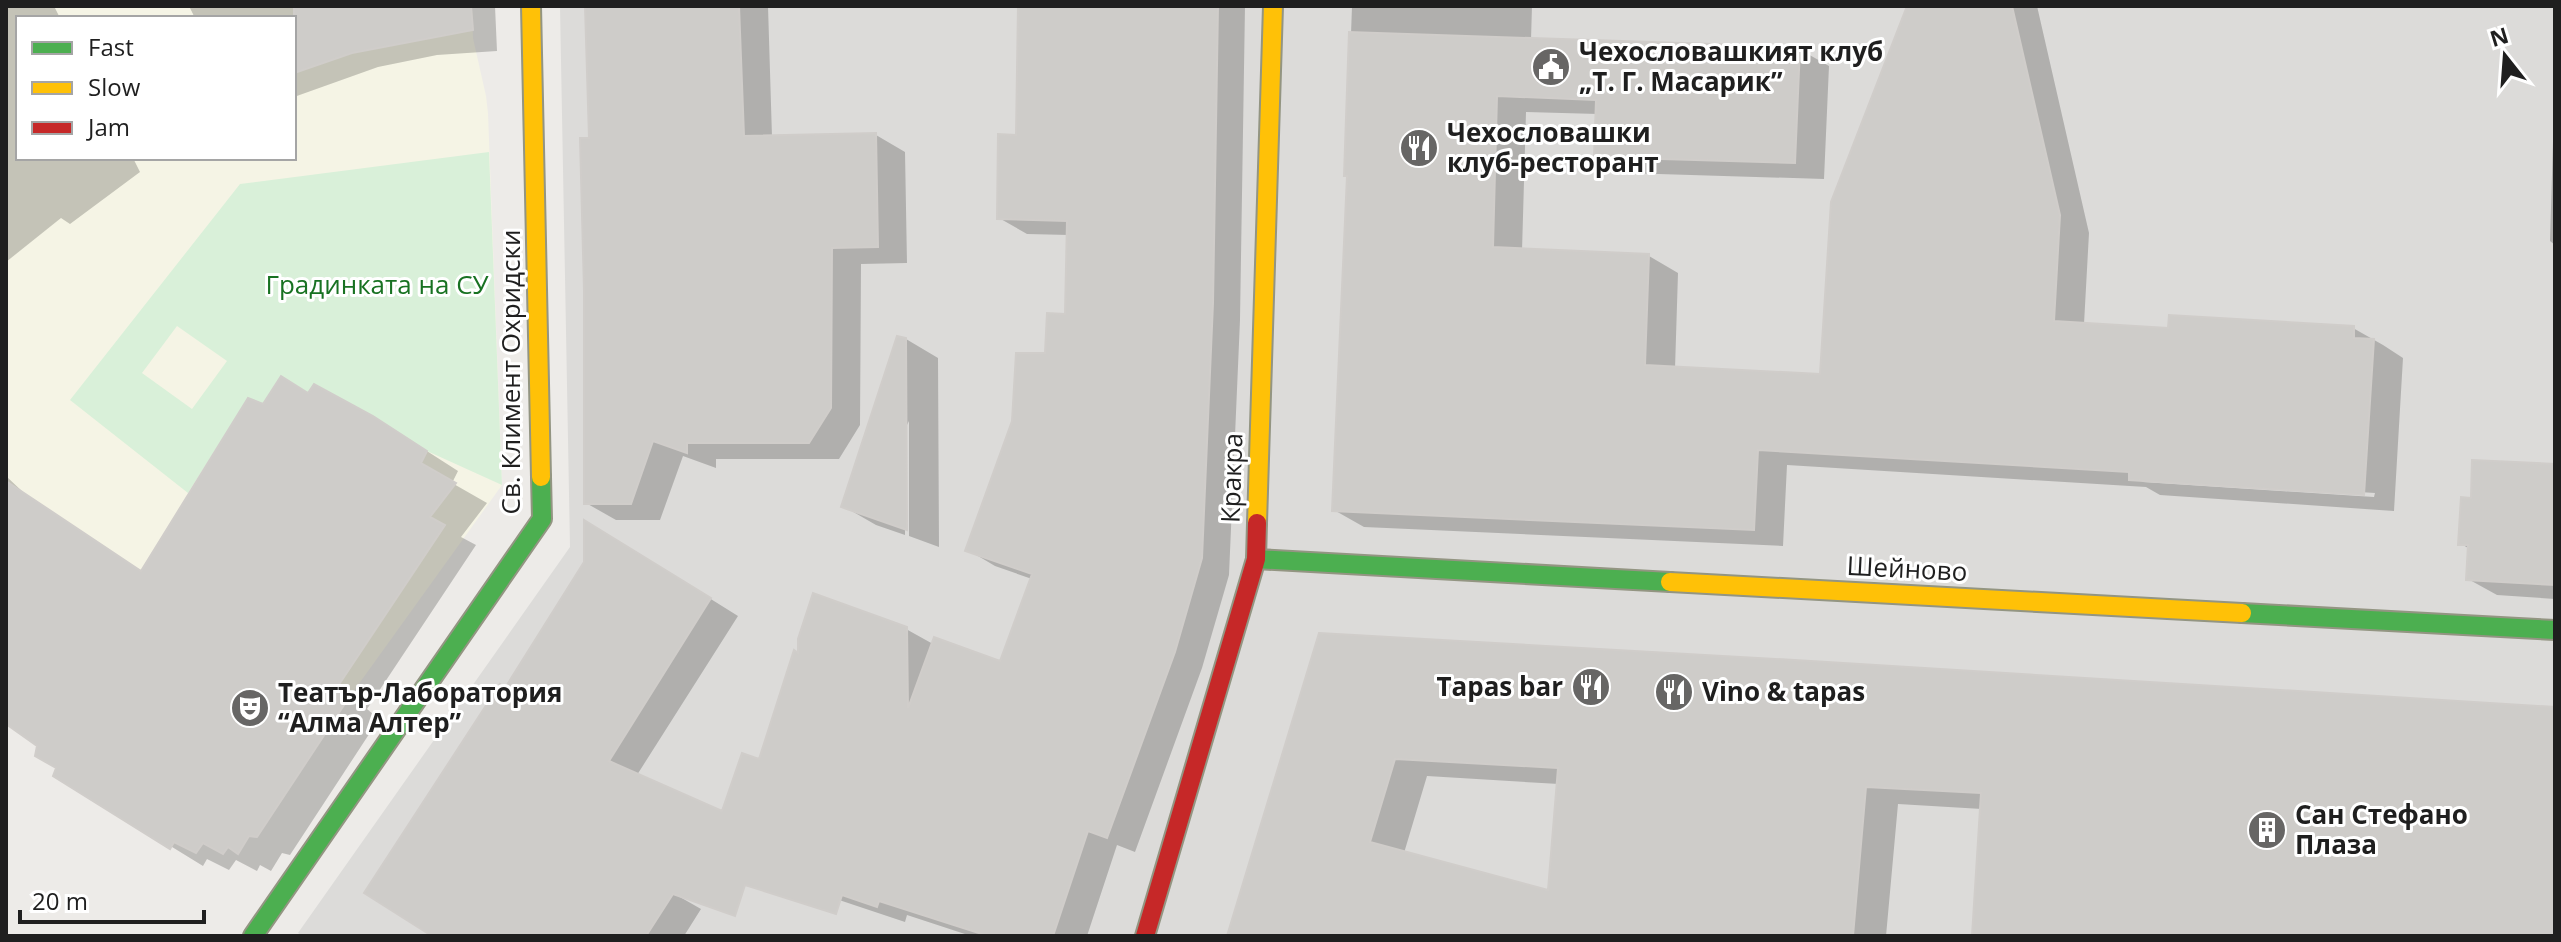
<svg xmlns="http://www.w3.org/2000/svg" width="2561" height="942" font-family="'Open Sans',sans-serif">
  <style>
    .residential { fill: #dcdbd9 }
    .education { fill: #f5f4e5; fill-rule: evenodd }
    .park { fill: #d9f0d9; fill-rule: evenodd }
    .shadow { fill: #0003; fill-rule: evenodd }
    .building { fill: #ceccc9; stroke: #d0cdca; stroke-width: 2; fill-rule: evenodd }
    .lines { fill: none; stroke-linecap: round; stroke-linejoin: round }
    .fast-casing { stroke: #939582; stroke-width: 22 }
    .slow-casing { stroke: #939582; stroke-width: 22 }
    .jam-casing { stroke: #939582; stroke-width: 22 }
    .fast { stroke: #4caf50; stroke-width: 18 }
    .slow { stroke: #ffc107; stroke-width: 18 }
    .jam { stroke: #c62828; stroke-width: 18 }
    .labels { text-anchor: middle; stroke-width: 6; stroke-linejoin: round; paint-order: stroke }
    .poi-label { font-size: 26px; font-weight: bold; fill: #1f1f1f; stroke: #fff; text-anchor: start }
    .park-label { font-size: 26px; fill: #187222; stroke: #fff }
    .street-label { font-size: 26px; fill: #1f1f1f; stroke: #fff }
  </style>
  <rect width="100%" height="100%" fill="#edebe8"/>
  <path class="residential" d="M 560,6 L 2555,6 L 2555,936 L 303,936 L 298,933 L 570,547 Z"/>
  <path class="education" d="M 6,6 L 472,6 L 473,38 L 486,96 L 488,113 L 502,485 L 348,699 L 257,837 L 249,836 L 238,854 L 228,848 L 223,854 L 203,843 L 196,853 L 175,843 L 170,849 L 53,776 L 55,768 L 35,756 L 37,746 L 6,724 ZM 18,18 L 294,18 L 294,158 L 18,158 Z"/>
  <path class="park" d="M 489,152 L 502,485 L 427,451 L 373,416 L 315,384 L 308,393 L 281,376 L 263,404 L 248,398 L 188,493 L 70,400 L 240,184 ZM 177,326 L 227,361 L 192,409 L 142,373 Z"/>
  <path class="shadow" d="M 6,6 L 54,6 L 60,18 L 18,18 L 18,158 L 133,158 L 140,172 L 70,224 L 61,218 L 6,262 Z
    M 189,6 L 495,6 L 497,51 L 437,55 L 378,67 L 294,97 L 294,18 L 195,18 Z
    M 587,6 L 768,6 L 772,137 L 876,135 L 905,152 L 907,263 L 861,264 L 860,425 L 839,459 L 716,459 L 716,468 L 683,456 L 660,520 L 616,520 L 586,503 L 591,140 Z
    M 1020,6 L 1245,6 L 1240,320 L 1229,575 L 1202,668 L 1135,852 L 1117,845 L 1087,936 L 971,936 L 907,915 L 905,922 L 621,827 L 608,856 L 701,909 L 684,936 L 436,936 L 506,690 L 613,538 L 738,616 L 637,775 L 724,814 L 760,761 L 800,656 L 906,629 L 933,644 L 1001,663 L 1032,579 L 995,566 L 968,550 L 1047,356 L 1067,316 L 1069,235 L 1027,234 L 999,218 L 1018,137 Z
    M 1352,6 L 1532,6 L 1531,40 L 1799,49 L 1829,66 L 1824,179 L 1626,173 L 1596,156 L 1598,114 L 1526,112 L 1522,251 L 1649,256 L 1678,273 L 1675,369 L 1822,376 L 1910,6 L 2037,6 L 2089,233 L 2084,324 L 2170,330 L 2353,328 L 2383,345 L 2403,358 L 2394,511 L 2160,495 L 2146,487 L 1787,465 L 1783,546 L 1364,527 L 1334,510 L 1349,176 L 1346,175 ZM 2138,478 L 2375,493 L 2374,497 L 2143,482 Z
    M 2553,141 L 2555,141 L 2555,245 L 2550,241 Z
    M 906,339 L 938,358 L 939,547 L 909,536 L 909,421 L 905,429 L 905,535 L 876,525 L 843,506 Z
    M 309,395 L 405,437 L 458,471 L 452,483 L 487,503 L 461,537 L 476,545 L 367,709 L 379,719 L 290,855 L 282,853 L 271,871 L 260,865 L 257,871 L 236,860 L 229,870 L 207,859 L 203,866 L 55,775 L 58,767 L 39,745 L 6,722 L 6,476 L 25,494 L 143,572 L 264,406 Z
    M 2555,466 L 2555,599 L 2497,595 L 2468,579 L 2470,549 L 2461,544 L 2473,500 Z
    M 1321,635 L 2555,709 L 2555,936 L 1972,936 L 1982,809 L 1898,804 L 1886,936 L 1229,936 ZM 1427,776 L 1559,784 L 1550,893 L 1404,853 Z"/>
  <path class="building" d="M 294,6 L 471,6 L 473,30 L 352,53 L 294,73 Z
    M 585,6 L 739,6 L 744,136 L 876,133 L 878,247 L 832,248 L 831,408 L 809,443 L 687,443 L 687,453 L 653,441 L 631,504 L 584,504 L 584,290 L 580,138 L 589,138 Z
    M 1018,6 L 1218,6 L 1213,303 L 1202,558 L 1175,652 L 1107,838 L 1088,831 L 1053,936 L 988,936 L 879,901 L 877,907 L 842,895 L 836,914 L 745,885 L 735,916 L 673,894 L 646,936 L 432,936 L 364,893 L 500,684 L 505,688 L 584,562 L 584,520 L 711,598 L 609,761 L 722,811 L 742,753 L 759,759 L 794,650 L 798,653 L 798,639 L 813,593 L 907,627 L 908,708 L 934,637 L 1000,661 L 1032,574 L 965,551 L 1012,421 L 1016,353 L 1045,353 L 1047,313 L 1065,314 L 1067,221 L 997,219 L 998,134 L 1016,135 Z
    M 1907,6 L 2012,6 L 2060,215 L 2054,321 L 2168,328 L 2169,315 L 2354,326 L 2354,338 L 2374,339 L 2364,495 L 2129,480 L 2129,472 L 1758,450 L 1754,530 L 1332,511 L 1347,176 L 1344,176 L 1349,32 L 1800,47 L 1795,163 L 1594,157 L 1596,100 L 1497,96 L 1493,247 L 1649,254 L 1645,365 L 1820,374 L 1831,202 Z
    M 897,336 L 906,338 L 907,530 L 841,507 Z
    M 281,376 L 308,393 L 314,384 L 373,416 L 427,451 L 421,463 L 456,483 L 430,517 L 445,525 L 336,689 L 348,699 L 257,837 L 249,836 L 238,854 L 228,847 L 223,854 L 203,843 L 196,853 L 174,842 L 170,849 L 53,776 L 56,768 L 35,756 L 37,746 L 6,724 L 6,481 L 141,571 L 248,398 L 263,404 Z
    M 2472,460 L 2555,464 L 2555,585 L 2466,580 L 2468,545 L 2458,545 L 2461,497 L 2471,498 Z
    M 1319,633 L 1811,661 L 2555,707 L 2555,936 L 1972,936 L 1981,793 L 1866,787 L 1853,936 L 1227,936 ZM 1395,759 L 1558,768 L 1548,890 L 1370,842 Z"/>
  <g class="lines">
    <defs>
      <path id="fast" d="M 1256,559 L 1670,582
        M 2242,613 L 2555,630
        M 253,936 L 542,519 L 541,477"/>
      <path id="slow" d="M 531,6 L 541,477
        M 1257,523 L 1273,6
        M 1670,582 L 2242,613"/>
      <path id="jam" d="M 1145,936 L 1256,559 L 1257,523"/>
    </defs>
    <use href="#fast" class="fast-casing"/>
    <use href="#slow" class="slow-casing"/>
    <use href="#jam" class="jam-casing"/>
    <use href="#fast" class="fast"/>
    <use href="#slow" class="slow"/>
    <use href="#jam" class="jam"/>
  </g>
  <defs>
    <symbol id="civic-disc" viewBox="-11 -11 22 22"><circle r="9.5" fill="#676665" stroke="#fff"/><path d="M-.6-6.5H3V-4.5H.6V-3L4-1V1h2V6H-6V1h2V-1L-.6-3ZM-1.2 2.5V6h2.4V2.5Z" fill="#fff"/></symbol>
    <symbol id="restaurant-disc" viewBox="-11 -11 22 22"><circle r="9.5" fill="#676665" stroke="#fff"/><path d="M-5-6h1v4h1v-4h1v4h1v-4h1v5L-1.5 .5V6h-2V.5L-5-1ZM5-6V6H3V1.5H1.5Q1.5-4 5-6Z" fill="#fff"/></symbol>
    <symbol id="theatre-disc" viewBox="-11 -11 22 22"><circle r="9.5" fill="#676665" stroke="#fff"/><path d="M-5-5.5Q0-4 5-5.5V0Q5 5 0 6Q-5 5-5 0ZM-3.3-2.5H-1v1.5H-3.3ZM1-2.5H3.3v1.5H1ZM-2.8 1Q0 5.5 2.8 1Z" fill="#fff"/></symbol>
    <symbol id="building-disc" viewBox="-11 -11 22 22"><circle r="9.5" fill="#676665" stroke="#fff"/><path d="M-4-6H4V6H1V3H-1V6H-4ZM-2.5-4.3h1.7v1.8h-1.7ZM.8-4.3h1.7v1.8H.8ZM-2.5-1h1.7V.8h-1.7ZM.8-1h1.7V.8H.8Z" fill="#fff"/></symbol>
  </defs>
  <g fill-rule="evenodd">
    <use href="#civic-disc" x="1529" y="45" width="44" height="44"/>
    <use href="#restaurant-disc" x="1397" y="126" width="44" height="44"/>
    <use href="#restaurant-disc" x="1569" y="665" width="44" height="44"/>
    <use href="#restaurant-disc" x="1652" y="670" width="44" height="44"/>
    <use href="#theatre-disc" x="228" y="686" width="44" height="44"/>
    <use href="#building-disc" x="2245" y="808" width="44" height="44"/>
  </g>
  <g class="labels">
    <g class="poi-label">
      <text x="1579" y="61">Чехословашкият клуб<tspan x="1579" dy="30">„Т. Г. Масарик”</tspan></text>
      <text x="1447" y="142">Чехословашки<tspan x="1447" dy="30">клуб-ресторант</tspan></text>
      <text x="1563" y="696" text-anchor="end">Tapas bar</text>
      <text x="1702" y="701">Vino &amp; tapas</text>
      <text x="278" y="702">Театър-Лаборатория<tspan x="278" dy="30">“Алма Алтер”</tspan></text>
      <text x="2295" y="824">Сан Стефано<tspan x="2295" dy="30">Плаза</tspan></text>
    </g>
    <g class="park-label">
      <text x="377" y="294">Градинката на СУ</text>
    </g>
    <g class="street-label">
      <text transform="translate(511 372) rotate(-90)" y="9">Св. Климент Охридски</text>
      <text transform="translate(1232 478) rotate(-88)" y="9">Кракра</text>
      <text transform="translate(1907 569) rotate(3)" y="9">Шейново</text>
    </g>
  </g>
  <rect width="2561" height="942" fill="none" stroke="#1f1f1f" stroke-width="16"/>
  <rect x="16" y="16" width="280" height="144" fill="#ffffff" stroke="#a5a5a5" stroke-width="2"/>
  <rect x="32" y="42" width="40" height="12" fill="#4caf50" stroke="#a5a5a5" stroke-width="2"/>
  <text x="88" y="56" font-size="24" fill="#1f1f1f">Fast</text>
  <rect x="32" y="82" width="40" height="12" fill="#ffc107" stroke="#a5a5a5" stroke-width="2"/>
  <text x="88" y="96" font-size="24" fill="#1f1f1f">Slow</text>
  <rect x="32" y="122" width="40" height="12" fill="#c62828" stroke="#a5a5a5" stroke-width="2"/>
  <text x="88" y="136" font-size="24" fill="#1f1f1f">Jam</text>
  <g transform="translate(2505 56) rotate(343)" stroke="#ffffff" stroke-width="6" paint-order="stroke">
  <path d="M0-6L14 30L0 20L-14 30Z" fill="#1f1f1f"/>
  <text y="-12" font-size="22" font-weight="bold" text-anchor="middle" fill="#1f1f1f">N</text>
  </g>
  <path d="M20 910v12h184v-12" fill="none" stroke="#1f1f1f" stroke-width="4"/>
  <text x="32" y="910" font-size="24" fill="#1f1f1f" stroke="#ffffff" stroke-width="6" paint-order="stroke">20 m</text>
</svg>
